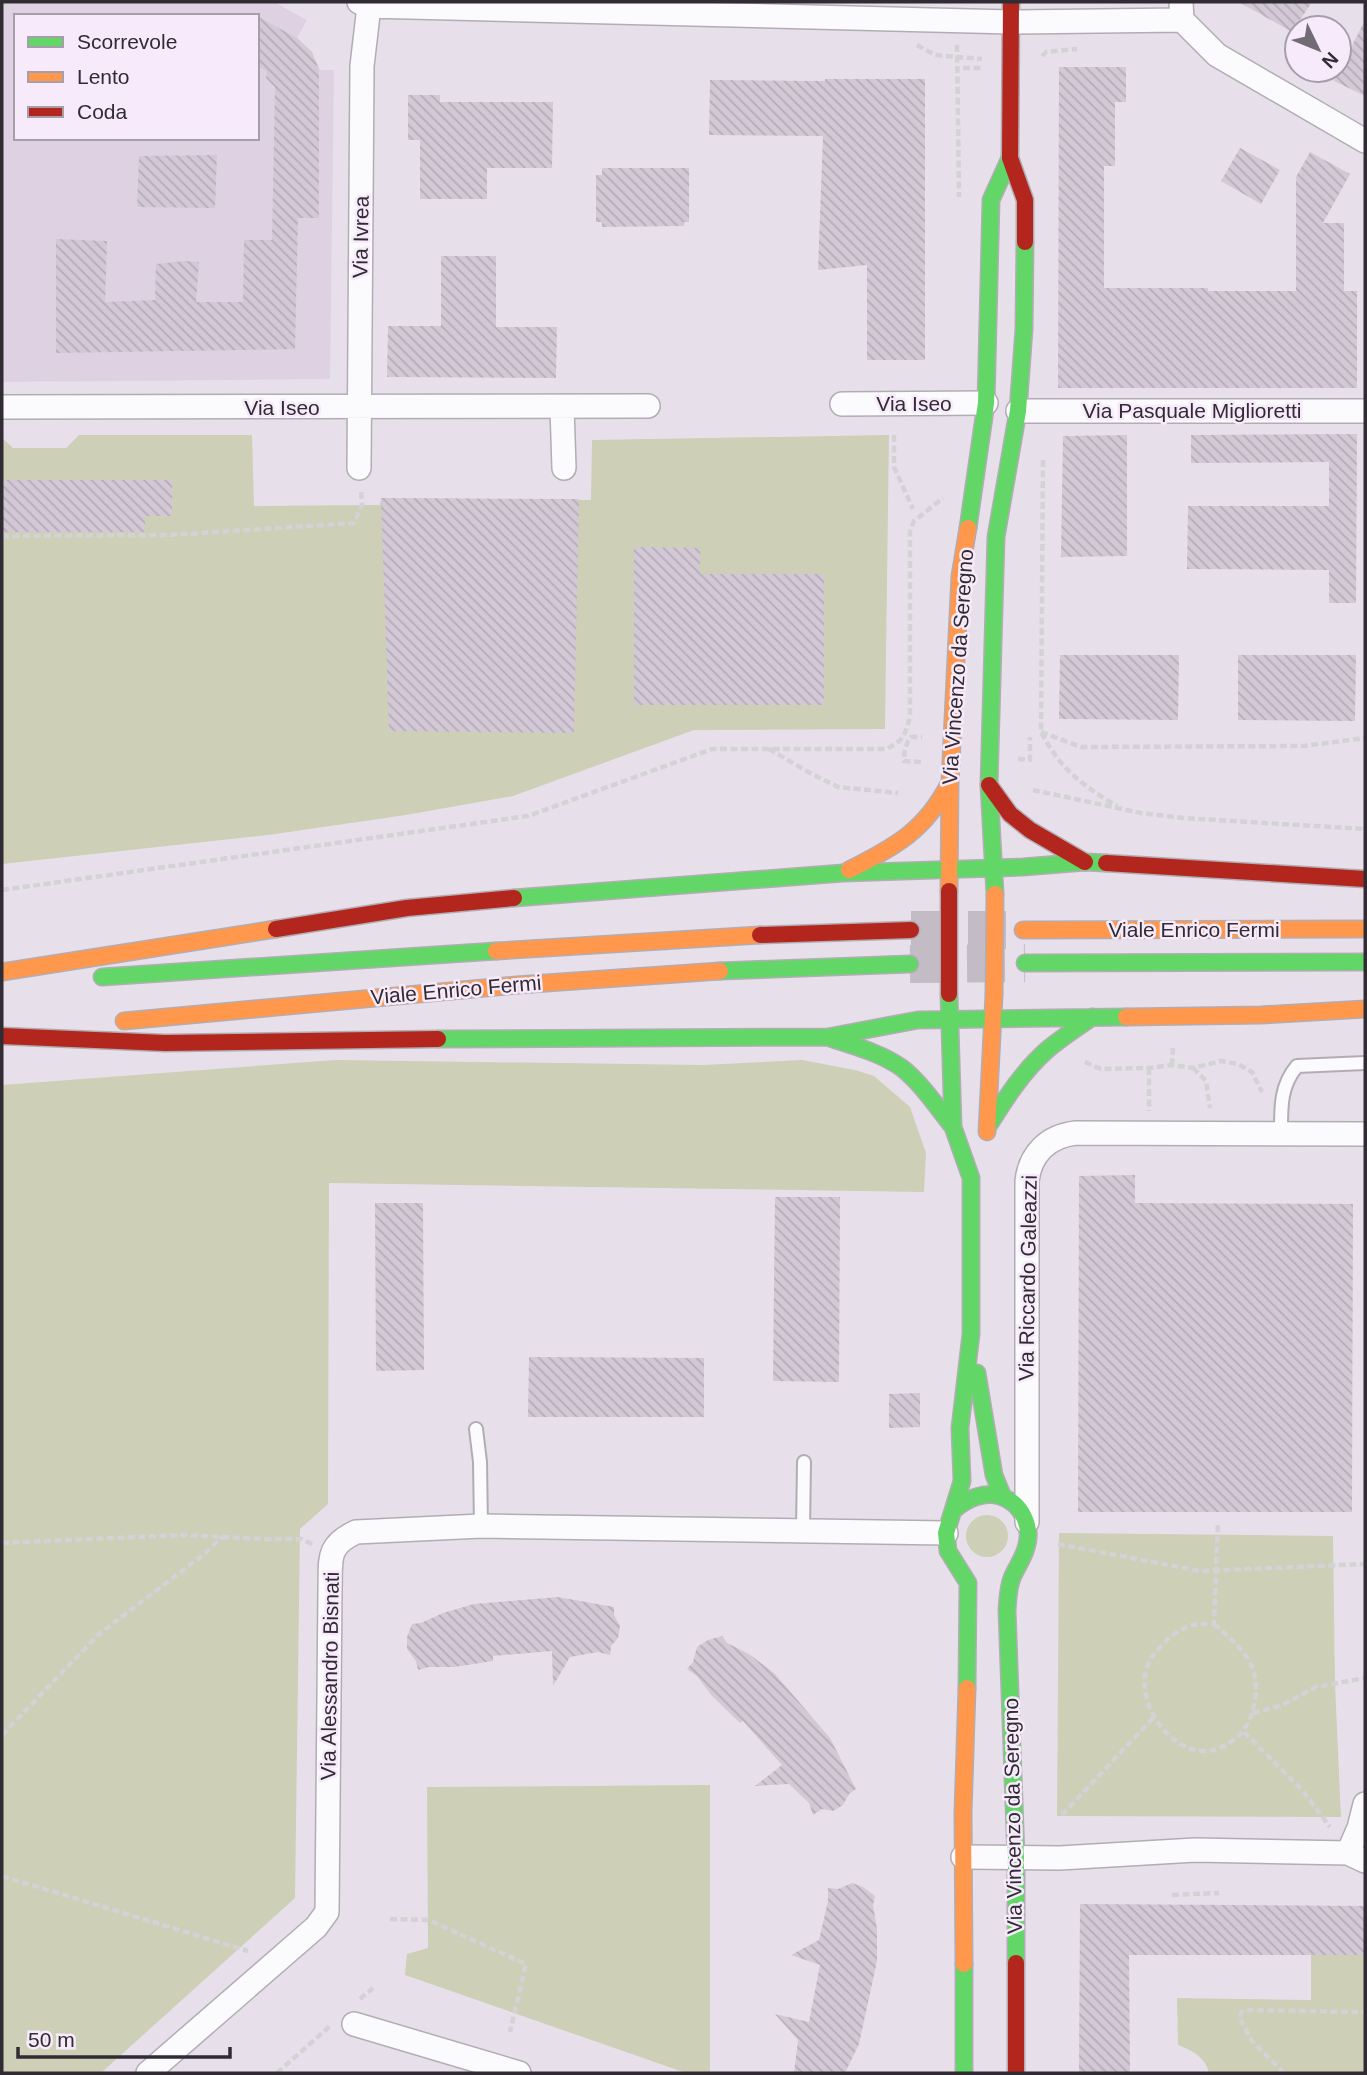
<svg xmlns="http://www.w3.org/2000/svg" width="1367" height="2075" font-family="Arial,sans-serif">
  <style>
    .built { fill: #ded2e2; fill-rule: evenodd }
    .green { fill: #cdcfb7 }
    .building { fill: url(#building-back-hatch) }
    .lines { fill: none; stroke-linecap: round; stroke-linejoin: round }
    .highway-tunnel { stroke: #c3bcc5; stroke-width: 38; stroke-dasharray: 38 19; stroke-linecap: butt }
    .lane-casing { stroke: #b2adb4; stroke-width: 16 }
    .street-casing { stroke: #b2adb4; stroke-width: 26 }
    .fast-casing { stroke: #b2adb4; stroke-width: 19 }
    .slow-casing { stroke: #b2adb4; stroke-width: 19 }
    .jam-casing { stroke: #b2adb4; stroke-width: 19 }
    .path { stroke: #d3d2d4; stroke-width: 4.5; stroke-dasharray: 7 3.5; stroke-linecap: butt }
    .lane { stroke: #fbfafc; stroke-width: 12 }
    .street { stroke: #fbfafc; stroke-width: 23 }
    .fast { stroke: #63d668; stroke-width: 16 }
    .slow { stroke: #ff974d; stroke-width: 16 }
    .jam { stroke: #b3261e; stroke-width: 16 }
    .slow-bridge-casing { stroke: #b2adb4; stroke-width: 19; stroke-linecap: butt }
    .jam-bridge-casing { stroke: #b2adb4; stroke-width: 19; stroke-linecap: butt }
    .slow-bridge { stroke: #ff974d; stroke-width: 16 }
    .jam-bridge { stroke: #b3261e; stroke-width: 16 }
    .labels { text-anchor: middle; stroke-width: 5; stroke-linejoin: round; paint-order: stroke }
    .street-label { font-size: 21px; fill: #312c33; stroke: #f6eafb }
  </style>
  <defs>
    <pattern id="building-back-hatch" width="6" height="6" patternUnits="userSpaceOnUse" patternTransform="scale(1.75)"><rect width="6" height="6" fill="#d2c8d6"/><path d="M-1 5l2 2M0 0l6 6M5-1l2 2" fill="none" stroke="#b5acb8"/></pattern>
  </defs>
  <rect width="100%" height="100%" fill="#e7e0ea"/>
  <path class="built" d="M 2,2 L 274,2 L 307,20 L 297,38 L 312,52 L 320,70 L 334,70 L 330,379 L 2,382 ZM 16,16 L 257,16 L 257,138 L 16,138 Z"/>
  <path class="green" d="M 79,435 L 252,435 L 254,506 L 380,505 L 381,498 L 591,500 L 592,440 L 889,435 L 885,729 L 694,730 L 513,796 L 406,815 L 268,835 L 2,864 L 2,438 L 13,448 L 66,448 Z
    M 335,1060 L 702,1065 L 802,1060 L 855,1070 L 874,1076 L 910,1107 L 926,1153 L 924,1192 L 329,1183 L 328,1504 L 300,1529 L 295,1898 L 101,2073 L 2,2073 L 2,1085 Z
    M966 1536a21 21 0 1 1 42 0a21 21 0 1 1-42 0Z
    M 1059,1533 L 1333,1536 L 1335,1684 L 1341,1817 L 1057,1816 Z
    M 710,1785 L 710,2073 L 686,2073 L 405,1975 L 407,1954 L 428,1948 L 427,1787 Z
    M 1311,1955 L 1365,1955 L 1365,2073 L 1209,2073 C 1206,2058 1192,2050 1178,2045 L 1177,1998 L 1311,2000 Z"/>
  <path class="building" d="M 1239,2 L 1312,2 L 1292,32 Z
    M 257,16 L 297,38 L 312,52 L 319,70 L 319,218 L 298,218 L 295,349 L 56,353 L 56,239 L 107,241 L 105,302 L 155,300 L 156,264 L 185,261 L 199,262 L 196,302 L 243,302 L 244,240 L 272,240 L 275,87 L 266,78 L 267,71 L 257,66 Z
    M 1365,20 L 1365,96 L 1334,81 Z
    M 1059,67 L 1126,67 L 1126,102 L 1115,102 L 1115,166 L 1104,166 L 1104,288 L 1208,288 L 1208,291 L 1296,291 L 1296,177 L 1310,152 L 1350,174 L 1323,223 L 1344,223 L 1344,291 L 1357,291 L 1357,388 L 1058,388 Z
    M 825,79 L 925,79 L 925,360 L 867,360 L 867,265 L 818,270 L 823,136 L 709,135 L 710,80 L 825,81 Z
    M 408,95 L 440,95 L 440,102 L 553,102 L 552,168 L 487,168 L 487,199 L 420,199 L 420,140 L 408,140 Z
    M 1240,148 L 1280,170 L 1261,204 L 1221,181 Z
    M 217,155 L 215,208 L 137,207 L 139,156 Z
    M 602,168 L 689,168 L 689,222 L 684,222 L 684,226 L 602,227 L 602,222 L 596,222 L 596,175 L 602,175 Z
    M 441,256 L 496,256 L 496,327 L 557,327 L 556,378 L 387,377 L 388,326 L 441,326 Z
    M 1357,434 L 1356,603 L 1329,603 L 1329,570 L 1187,569 L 1188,506 L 1329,506 L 1329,462 L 1191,463 L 1191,435 Z
    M 1127,435 L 1127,556 L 1061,557 L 1063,436 Z
    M 2,480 L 172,480 L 172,516 L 145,516 L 145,532 L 2,532 Z
    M 381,498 L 579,499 L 574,733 L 389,731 Z
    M 634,547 L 700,548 L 700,574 L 824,574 L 824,705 L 634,705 Z
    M 1060,655 L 1179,655 L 1178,720 L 1059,719 Z
    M 1238,655 L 1356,655 L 1355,721 L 1238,720 Z
    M 1135,1175 L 1135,1203 L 1353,1204 L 1352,1512 L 1078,1512 L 1079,1176 Z
    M 775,1197 L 840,1197 L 839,1382 L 773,1381 Z
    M 375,1203 L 423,1203 L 424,1370 L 376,1371 Z
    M 529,1357 L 704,1358 L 704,1417 L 528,1417 Z
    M 920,1393 L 920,1427 L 889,1428 L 889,1394 Z
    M 558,1597 L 614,1607 L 614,1615 L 620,1626 L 618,1638 L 611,1646 L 610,1655 L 598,1652 L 570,1657 L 553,1686 L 552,1651 L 493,1656 L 493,1661 L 454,1667 L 429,1667 L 418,1670 L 416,1661 L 407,1649 L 407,1637 L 412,1624 L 421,1623 L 443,1613 L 474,1604 Z
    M 722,1636 L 727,1643 L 749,1654 L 775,1674 L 830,1738 L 856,1789 L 849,1794 L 843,1805 L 833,1811 L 822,1809 L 813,1815 L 809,1803 L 789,1784 L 755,1786 L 782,1765 L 743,1721 L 740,1723 L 712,1696 L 697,1676 L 687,1669 L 693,1662 L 697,1647 L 708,1640 Z
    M 852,1883 L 863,1887 L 875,1896 L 873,1905 L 877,1929 L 877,1961 L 859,2044 L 845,2073 L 794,2073 L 798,2040 L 775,2014 L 809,2022 L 820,1965 L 791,1955 L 819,1940 L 828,1901 L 828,1888 L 838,1889 Z
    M 1080,1904 L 1365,1906 L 1365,1955 L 1129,1955 L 1130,2073 L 1079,2073 Z"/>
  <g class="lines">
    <path class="highway-tunnel" d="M 911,930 L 1023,930
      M 910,964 L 1025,963"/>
    <defs>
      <path id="lane" d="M 1281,1134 C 1281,1108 1280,1086 1297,1066 L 1365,1063
        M 476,1429 L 480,1462 L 481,1526
        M 803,1531 L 804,1462"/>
      <path id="street" d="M 359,2 L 369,6 L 1011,22 L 1182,20
        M 1181,2 L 1182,20 L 1217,55 L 1365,141
        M 842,404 L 986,403
        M 2,407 L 648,406
        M 562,407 L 564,468
        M 1018,411 L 1365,411
        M 359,468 L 362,66 L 369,6
        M 1027,1522 L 1027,1181 C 1030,1154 1048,1136 1076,1133 L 1365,1134
        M 1348,1853 L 1359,1828 L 1365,1804
        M 963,1857 L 1060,1858 L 1195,1850 L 1348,1853 L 1365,1861
        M 354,2024 L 519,2073
        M 148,2073 L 316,1927 L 327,1912 L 330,1589 C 331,1559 326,1546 356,1532 L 481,1526 L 946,1533"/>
      <path id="fast" d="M 968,528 L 986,403 L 991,200 L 1010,158
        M 995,894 L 989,785 L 996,537 L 1018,411 L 1024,329 L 1025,242
        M 514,898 L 843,873 L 1023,867 L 1085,862 L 1106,863
        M 1025,963 L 1365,962
        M 720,971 L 910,964
        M 102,977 L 496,951
        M 949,994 L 953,1127 L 971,1178 L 971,1334 L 960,1428 L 962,1481 L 946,1533 L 948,1551 L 968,1583 L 967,1688
        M 830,1038 C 854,1046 881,1053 902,1068 C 922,1084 937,1107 953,1127
        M 438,1039 L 828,1037 L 918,1020 L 1126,1017
        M 989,1125 C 1006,1098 1023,1071 1047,1050 C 1061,1038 1077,1028 1092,1017
        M 977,1373 L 994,1475 L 1003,1497
        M 955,1509 C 967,1499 984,1491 1000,1496 C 1022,1503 1033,1527 1026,1548 C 1023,1559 1016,1568 1012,1578 C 1008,1588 1008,1599 1007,1610 L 1016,1858 L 1016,1963
        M 964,1964 L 964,2073"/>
      <path id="slow" d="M 849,870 C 895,847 926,830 950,782
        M 949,891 L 950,782 L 960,576 L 968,528
        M 1023,930 L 1365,929
        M 496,951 L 760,935
        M 2,972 L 276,929
        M 1126,1017 L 1261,1015 L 1365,1009
        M 124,1021 L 517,985 L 720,971
        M 987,1132 L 994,995
        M 964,1964 L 963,1813 L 967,1688"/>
      <path id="jam" d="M 1011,2 L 1010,158 L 1025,200 L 1025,242
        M 989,785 L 1010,814 L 1030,830 L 1085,862
        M 1106,863 L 1365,879
        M 276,929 L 407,908 L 514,898
        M 760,935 L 911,930
        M 2,1036 L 165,1043 L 438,1039
        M 1016,1963 L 1016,2073"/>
    </defs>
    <use href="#lane" class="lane-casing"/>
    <use href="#street" class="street-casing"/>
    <use href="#fast" class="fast-casing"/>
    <use href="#slow" class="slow-casing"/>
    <use href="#jam" class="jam-casing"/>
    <path class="path" d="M 917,45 L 935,55 L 982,59
      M 957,45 L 959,197
      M 1042,56 L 1046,52 L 1077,49
      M 963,68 L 983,68
      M 894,435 L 894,467 L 913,509
      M 1043,460 L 1041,732 C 1060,769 1082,785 1117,806
      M 2,536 L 170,535 L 354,523 L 362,505 L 361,490
      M 1041,732 L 1081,747 L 1304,746 L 1365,738
      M 769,749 L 810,773 L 838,787 L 898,793
      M 1018,759 L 1030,760 L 1030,737
      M 921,762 L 904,761 C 904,751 905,745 911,737 L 922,737
      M 1033,790 L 1141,813 L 1183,818 L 1365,829
      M 2,890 L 528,816 L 712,749 L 885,749 C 902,743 907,733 910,715 L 910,531 L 914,521 L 943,498
      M 1085,1062 L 1101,1069 L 1149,1068 L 1172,1065 L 1193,1068 L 1221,1061 L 1238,1064 L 1252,1072 L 1262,1092
      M 1172,1065 L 1173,1048
      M 1149,1068 L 1149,1111
      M 1193,1068 L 1206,1081 L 1210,1108
      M 2,1543 L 182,1535 L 262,1539 L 302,1539 L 312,1544
      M 1058,1544 L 1200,1571 L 1365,1564
      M 1214,1624 C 1239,1646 1261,1663 1255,1699 C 1252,1719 1246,1732 1229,1743 C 1182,1776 1125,1700 1151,1658 C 1154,1654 1158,1650 1161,1646 C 1169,1637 1180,1629 1192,1625 C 1199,1624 1207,1624 1214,1624 L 1218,1522
      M 1253,1713 L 1280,1706 L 1316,1687 L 1365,1678
      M 1244,1732 L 1302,1790 L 1330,1827
      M 2,1735 L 99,1634 L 203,1555 L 222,1537
      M 1062,1815 L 1153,1718
      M 2,1876 L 248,1951
      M 1172,1895 L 1219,1893
      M 390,1919 L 428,1920 L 526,1964 L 510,2032
      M 360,1999 L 373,1988
      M 277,2073 L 330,2026
      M 1284,2073 L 1252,2041 L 1239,2017 L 1243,2010 L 1365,2012"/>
    <use href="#lane" class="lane"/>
    <use href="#street" class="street"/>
    <use href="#fast" class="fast"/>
    <use href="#slow" class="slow"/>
    <use href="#jam" class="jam"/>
    <defs>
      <path id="slow-bridge" d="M 994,995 L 995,894"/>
      <path id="jam-bridge" d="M 949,891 L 949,994"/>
    </defs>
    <use href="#slow-bridge" class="slow-bridge-casing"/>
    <use href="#jam-bridge" class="jam-bridge-casing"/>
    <use href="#slow-bridge" class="slow-bridge"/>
    <use href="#jam-bridge" class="jam-bridge"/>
  </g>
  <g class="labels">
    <g class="street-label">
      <text transform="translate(361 237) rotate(-89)" y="7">Via Ivrea</text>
      <text x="914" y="411">Via Iseo</text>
      <text x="282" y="415">Via Iseo</text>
      <text x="1192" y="418">Via Pasquale Miglioretti</text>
      <text transform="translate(958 667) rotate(-86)" y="7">Via Vincenzo da Seregno</text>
      <text x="1194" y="937">Viale Enrico Fermi</text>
      <text transform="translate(456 990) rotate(-5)" y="7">Viale Enrico Fermi</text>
      <text transform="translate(1028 1278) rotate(-89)" y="7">Via Riccardo Galeazzi</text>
      <text transform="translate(330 1676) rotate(-89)" y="7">Via Alessandro Bisnati</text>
      <text transform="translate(1013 1816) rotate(-91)" y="7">Via Vincenzo da Seregno</text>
    </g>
  </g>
  <rect width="1367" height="2075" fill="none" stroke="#312c33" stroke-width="7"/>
  <rect x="14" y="14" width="245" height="126" fill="#f6eafb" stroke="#a79eab" stroke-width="2"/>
  <rect x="28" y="37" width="35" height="10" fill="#63d668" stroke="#a79eab" stroke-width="2"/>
  <text x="77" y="49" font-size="21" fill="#312c33">Scorrevole</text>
  <rect x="28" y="72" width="35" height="10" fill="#ff974d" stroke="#a79eab" stroke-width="2"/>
  <text x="77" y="84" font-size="21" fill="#312c33">Lento</text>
  <rect x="28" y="107" width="35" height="10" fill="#b3261e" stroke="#a79eab" stroke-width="2"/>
  <text x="77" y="119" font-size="21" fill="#312c33">Coda</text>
  <g transform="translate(1318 49) rotate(133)"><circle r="33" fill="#f6eafb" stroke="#a79eab" stroke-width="2"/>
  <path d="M0-5L12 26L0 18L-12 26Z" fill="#716b73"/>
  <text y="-10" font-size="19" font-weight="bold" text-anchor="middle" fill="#312c33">N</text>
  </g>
  <path d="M18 2047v10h212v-10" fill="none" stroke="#312c33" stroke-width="3.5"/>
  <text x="28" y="2047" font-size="21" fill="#312c33" stroke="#f6eafb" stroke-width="5" paint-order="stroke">50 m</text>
</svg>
